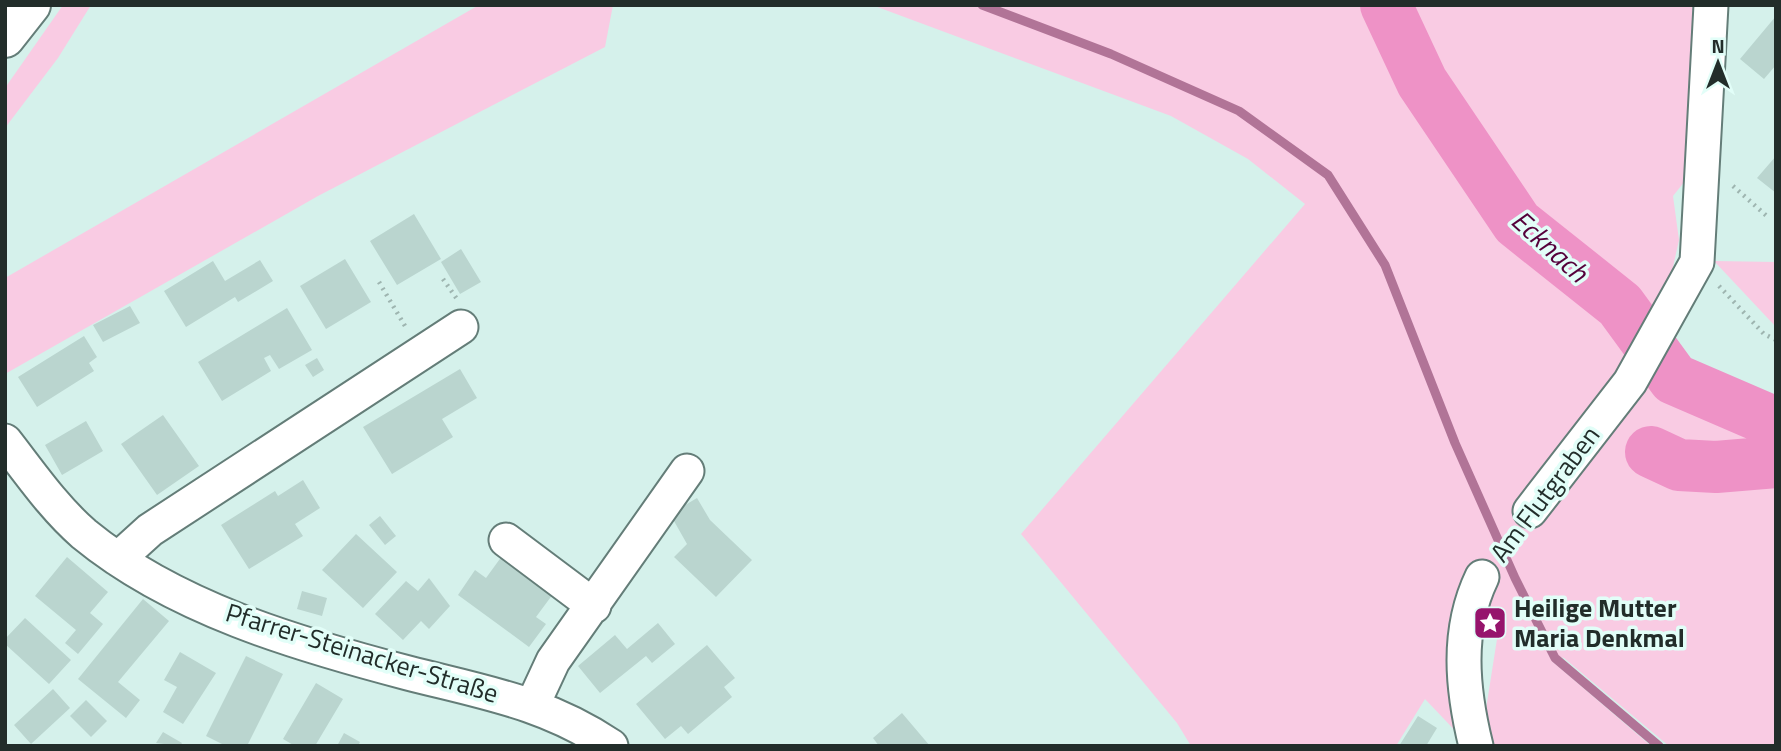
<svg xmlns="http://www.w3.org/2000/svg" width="1781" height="751" font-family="'Titillium Web',sans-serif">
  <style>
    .green { fill: #f9cbe3 }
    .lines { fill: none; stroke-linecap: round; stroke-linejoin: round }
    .stream { stroke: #b17497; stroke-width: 9 }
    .river { stroke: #ee92c6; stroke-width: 52 }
    .building { fill: #bad5cf }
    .minor-casing { stroke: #647d78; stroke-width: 37 }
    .secondary-casing { stroke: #647d78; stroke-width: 42 }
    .path { stroke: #9eb5b0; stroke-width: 4.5; stroke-dasharray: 2 5; stroke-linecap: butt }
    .minor { stroke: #fff; stroke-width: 33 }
    .secondary { stroke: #fff; stroke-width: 38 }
    .labels { text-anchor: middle; stroke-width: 7; stroke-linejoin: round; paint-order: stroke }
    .street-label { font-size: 26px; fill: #222d2a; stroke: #e2fef8 }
    .poi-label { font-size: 26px; font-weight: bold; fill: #222d2a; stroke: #e2fef8; text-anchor: start }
    .water-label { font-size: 28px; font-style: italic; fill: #55013b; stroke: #e2fef8 }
  </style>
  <rect width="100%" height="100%" fill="#d5f1eb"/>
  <path class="green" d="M 63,5 L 91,5 L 58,58 L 5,128 L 5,88 Z
    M 479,5 L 613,5 L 605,47 L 318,196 L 5,374 L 5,278 Z
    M 872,5 L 1693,5 L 1685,181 L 1673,196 L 1679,240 L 1648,379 L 1673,398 L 1736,416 L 1773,433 L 1773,454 L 1684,453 L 1646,436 L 1631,441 L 1636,456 L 1674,477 L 1706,485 L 1743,473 L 1776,472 L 1776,746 L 1669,746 L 1564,658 L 1548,654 L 1553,662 L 1651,746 L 1487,746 L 1483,728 L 1497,639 L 1484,609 L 1464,740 L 1425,699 L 1396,746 L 1191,746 L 1177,723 L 1021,534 L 1305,204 L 1248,159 L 1171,116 Z
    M 1714,261 L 1776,262 L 1776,327 Z"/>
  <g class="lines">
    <path class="stream" d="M 982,5 L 1111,54 L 1239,111 L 1328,175 L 1385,265 L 1455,443 L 1515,578 L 1555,658 L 1659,746"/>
    <path class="river" d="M 1386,5 L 1422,82 L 1517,223 L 1620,305 L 1674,379 L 1776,423
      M 1651,452 L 1679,465 L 1716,467 L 1776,462"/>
  </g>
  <path class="building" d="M 1776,16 L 1776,65 L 1764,79 L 1740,59 Z
    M 1776,156 L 1776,193 L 1757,178 Z
    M 414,214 L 441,259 L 397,285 L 370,241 Z
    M 461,249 L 481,282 L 460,294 L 441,262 Z
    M 345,259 L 371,302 L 326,329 L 300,286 Z
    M 260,260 L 273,281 L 238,302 L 235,297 L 186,327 L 164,291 L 213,261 L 225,281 Z
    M 130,306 L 140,323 L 103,342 L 93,325 Z
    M 287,308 L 312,350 L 279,369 L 270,355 L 264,358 L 271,371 L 222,401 L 198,362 Z
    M 84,336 L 97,357 L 89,363 L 94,371 L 37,407 L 18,377 Z
    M 317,358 L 324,370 L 313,377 L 305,365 Z
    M 460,369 L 477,398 L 442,419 L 453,437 L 392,474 L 363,427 Z
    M 163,415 L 199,466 L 157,495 L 121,444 Z
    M 86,421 L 103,451 L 62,475 L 45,445 Z
    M 303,480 L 320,508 L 295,524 L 303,536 L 249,569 L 221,525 L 275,491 L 278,496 Z
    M 697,498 L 710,520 L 752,560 L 716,597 L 674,557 L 687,544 L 670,514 Z
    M 380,516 L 396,536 L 385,545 L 369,525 Z
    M 356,534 L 397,572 L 363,608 L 322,570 Z
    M 502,556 L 553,594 L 536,617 L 546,624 L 529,647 L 458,595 L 475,570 L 486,578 Z
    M 67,557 L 108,592 L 90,613 L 103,624 L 78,654 L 65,643 L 76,630 L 35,596 Z
    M 429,578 L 450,606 L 429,629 L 421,621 L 403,640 L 375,614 L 406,581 L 418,591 Z
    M 302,591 L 327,598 L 322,616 L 297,609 Z
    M 143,599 L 169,621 L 118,682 L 140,700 L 126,718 L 78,679 Z
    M 25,618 L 71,660 L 49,684 L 5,644 L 5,639 Z
    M 658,623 L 675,644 L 652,663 L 646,656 L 600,693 L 578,666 L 615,635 L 627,649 Z
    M 707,645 L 735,678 L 724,687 L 732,697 L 688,734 L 681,726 L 665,739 L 636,704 Z
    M 180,652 L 216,673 L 183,724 L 163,712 L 177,687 L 164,680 Z
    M 246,656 L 283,674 L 247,746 L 226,746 L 206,736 Z
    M 316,683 L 343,699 L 315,746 L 295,746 L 283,739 Z
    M 53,689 L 70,708 L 31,744 L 14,725 Z
    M 86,700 L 107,721 L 91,737 L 70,716 Z
    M 902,713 L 930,746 L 879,746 L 873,738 Z
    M 1418,716 L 1437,728 L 1426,746 L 1399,746 Z
    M 163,732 L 182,743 L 180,746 L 156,743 Z
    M 344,733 L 360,742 L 358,746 L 337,746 Z"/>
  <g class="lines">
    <defs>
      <path id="minor" d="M 5,441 C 30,473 53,507 84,534 C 174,608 297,644 408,673 C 482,692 546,702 611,746
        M 1530,511 L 1630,382 L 1697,262 L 1711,5
        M 506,540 L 594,606
        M 118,559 L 150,530 L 461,327
        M 533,704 L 553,661 L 687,471
        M 1476,746 C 1462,689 1456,631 1482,577"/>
      <path id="secondary" d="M 5,38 L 31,5"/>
    </defs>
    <use href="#minor" class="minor-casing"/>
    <use href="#secondary" class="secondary-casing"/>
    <path class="path" d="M 1733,186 L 1769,218
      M 443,279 L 457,299
      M 379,282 L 405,326
      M 1719,286 L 1764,334 L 1776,340
      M 1499,554 L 1512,535"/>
    <use href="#minor" class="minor"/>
    <use href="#secondary" class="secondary"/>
  </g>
  <defs>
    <symbol id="sight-square" viewBox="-11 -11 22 22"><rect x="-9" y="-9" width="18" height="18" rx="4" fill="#96146c" stroke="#e2fef8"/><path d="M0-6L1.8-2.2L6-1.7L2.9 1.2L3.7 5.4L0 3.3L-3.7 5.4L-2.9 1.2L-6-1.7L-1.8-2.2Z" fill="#fff"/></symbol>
  </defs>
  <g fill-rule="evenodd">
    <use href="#sight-square" x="1471" y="604" width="38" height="38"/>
  </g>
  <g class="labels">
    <g class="street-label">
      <text transform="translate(1545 494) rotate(-53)" y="9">Am Flutgraben</text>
      <text transform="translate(362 653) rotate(17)" y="9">Pfarrer-Steinacker-Straße</text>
    </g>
    <g class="poi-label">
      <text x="1514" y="617">Heilige Mutter<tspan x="1514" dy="30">Maria Denkmal</tspan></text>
    </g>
    <g class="water-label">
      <text transform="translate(1550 246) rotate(42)" y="10">Ecknach</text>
    </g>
  </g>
  <rect width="1781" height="751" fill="none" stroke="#222d2a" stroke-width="14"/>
  <g transform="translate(1718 63)" stroke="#e2fef8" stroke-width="5" paint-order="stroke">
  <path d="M0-5L12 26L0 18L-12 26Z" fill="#222d2a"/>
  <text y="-10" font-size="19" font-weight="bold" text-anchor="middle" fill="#222d2a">N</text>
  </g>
</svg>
